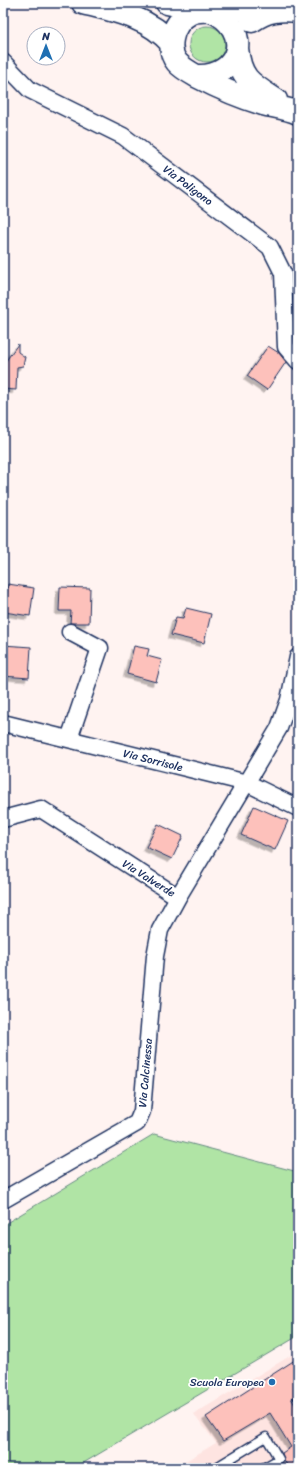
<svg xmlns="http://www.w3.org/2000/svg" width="301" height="1471" font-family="Sriracha,sans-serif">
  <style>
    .built { fill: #fee4e1 }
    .green { fill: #b0e4a5; stroke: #668a82 }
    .building { fill: #fdc1bb; stroke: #1b2f5e; filter: url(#shadow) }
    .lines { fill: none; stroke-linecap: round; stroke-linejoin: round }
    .lane-casing { stroke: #1b2f5e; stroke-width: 11 }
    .street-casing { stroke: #1b2f5e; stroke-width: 19 }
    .secondary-casing { stroke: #1b2f5e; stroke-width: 25 }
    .path { stroke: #1b2f5e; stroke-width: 2.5; stroke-dasharray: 4 3; stroke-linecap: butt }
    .lane { stroke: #fff; stroke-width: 8 }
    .street { stroke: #fff; stroke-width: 16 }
    .secondary { stroke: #fff; stroke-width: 22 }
    .poi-dot { fill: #1f6fb2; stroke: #fff; stroke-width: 1.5 }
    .labels { text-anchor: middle; stroke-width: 3.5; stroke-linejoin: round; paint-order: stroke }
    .street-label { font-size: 11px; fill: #1b2f5e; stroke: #fff }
    .poi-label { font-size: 11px; fill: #1b2f5e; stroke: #fff; text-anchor: end }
  </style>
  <defs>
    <filter id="shadow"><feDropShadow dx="-3.5" dy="3.5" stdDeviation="0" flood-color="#0004"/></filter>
  </defs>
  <rect width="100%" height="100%" fill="#fff3f1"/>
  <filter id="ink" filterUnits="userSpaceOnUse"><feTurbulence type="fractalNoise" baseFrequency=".025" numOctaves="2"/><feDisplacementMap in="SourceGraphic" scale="8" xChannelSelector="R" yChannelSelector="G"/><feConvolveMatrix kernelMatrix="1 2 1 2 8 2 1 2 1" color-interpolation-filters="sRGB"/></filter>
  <g filter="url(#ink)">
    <path class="built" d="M 298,1351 L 298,1468 L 174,1468 L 216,1443 L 194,1414 Z"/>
    <path class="green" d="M189 44a18 18 0 1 1 36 0a18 18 0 1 1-36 0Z
      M 154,1134 L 298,1172 L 298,1336 L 75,1468 L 3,1468 L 3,1225 Z"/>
    <path class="building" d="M 18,344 L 18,352 L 25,357 L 23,366 L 17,367 L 16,390 L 3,389 L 3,365 Z
      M 268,346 L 279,353 L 286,362 L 267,390 L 247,376 Z
      M 8,584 L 34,588 L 30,616 L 4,612 Z
      M 60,587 L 90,588 L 89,623 L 70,623 L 71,611 L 59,611 Z
      M 186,608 L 211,614 L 204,643 L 171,635 L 176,617 L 183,618 Z
      M 3,645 L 31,647 L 29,678 L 3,676 Z
      M 134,646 L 149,649 L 147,656 L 162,660 L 156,682 L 127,674 Z
      M 254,806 L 288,821 L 275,850 L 241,835 Z
      M 158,824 L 183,836 L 172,859 L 146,847 Z
      M 298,1358 L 298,1394 L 291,1398 L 298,1410 L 298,1468 L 289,1468 L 284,1460 L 282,1453 L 291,1447 L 270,1413 L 223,1441 L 206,1417 Z"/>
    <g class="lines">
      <defs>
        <path id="lane" d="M 215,1468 L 266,1437 L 279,1459 L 263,1468"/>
        <path id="street" d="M 3,62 L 30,90 L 123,136 L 270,247 L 283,273 L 286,347 L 298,361
          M 3,723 L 247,783 L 298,808
          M 69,739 L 100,648 L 70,632
          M 3,819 L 41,809 L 178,897 L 279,728 L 289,700 L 298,657
          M 3,1200 L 137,1123 L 142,1111 L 155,956 L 160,930 L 178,897"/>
        <path id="secondary" d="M 83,3 C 115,11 148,17 171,43
          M 167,3 L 201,10
          M 266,3 C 254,7 243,10 230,11 C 218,12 203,8 191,13 C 181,18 174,27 172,39 C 168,61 182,68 198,77 C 219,88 240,97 263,104 C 275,107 287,108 298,113
          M 252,21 C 267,10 280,9 298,11
          M 237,48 C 240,79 251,84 276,100
          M 197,76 C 242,78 253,28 211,11"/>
      </defs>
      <use href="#lane" class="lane-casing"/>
      <use href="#street" class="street-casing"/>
      <use href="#secondary" class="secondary-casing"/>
      <path class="path" d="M 293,1397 L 298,1404"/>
      <use href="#lane" class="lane"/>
      <use href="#street" class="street"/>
      <use href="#secondary" class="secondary"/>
    </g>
  </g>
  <circle class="poi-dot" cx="272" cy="1382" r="4"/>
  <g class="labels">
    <g class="street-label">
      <text transform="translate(188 185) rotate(37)" y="4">Via Poligono</text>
      <text transform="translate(153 760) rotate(14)" y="4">Via Sorrisole</text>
      <text transform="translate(149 878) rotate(32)" y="4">Via Valverde</text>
      <text transform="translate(145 1073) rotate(-85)" y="4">Via Calcinessa</text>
    </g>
    <g class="poi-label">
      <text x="264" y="1386">Scuola Europea</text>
    </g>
  </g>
  <rect width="301" height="1471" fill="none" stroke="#fff" stroke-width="16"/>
  <rect x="8" y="8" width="285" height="1455" fill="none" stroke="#1b2f5e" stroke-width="1.5" filter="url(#ink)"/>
  <g transform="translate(46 46)"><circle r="19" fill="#ffffff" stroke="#a4acbf"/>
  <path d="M0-3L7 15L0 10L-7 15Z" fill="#1f6fb2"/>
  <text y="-6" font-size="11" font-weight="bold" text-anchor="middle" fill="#1b2f5e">N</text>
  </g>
</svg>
